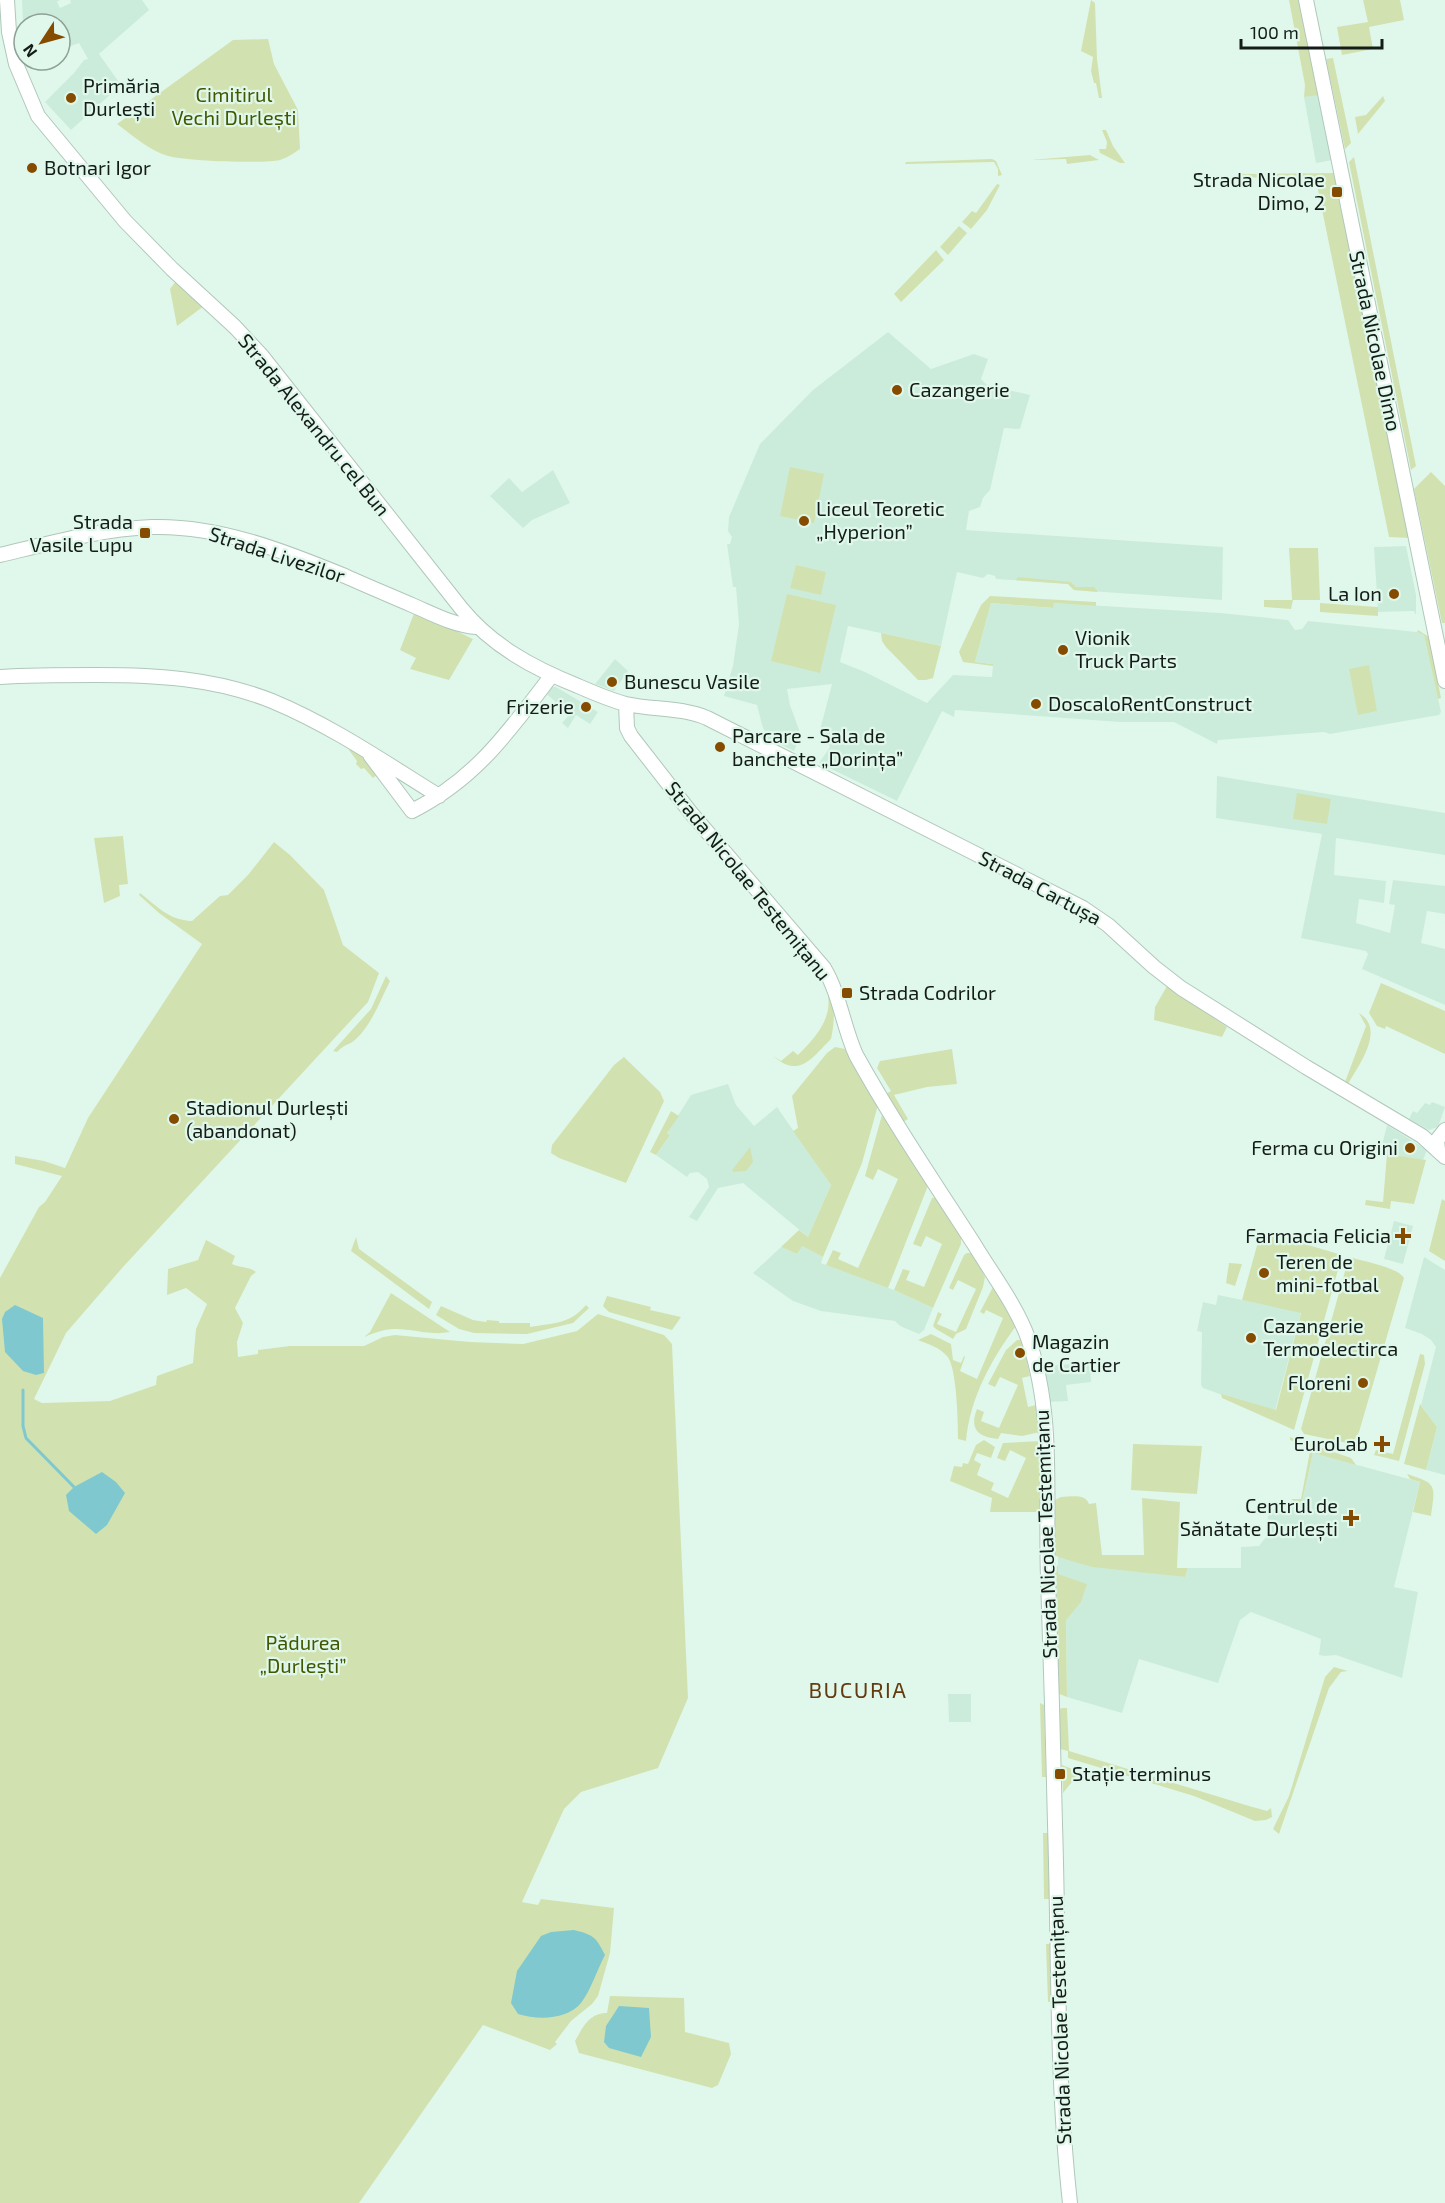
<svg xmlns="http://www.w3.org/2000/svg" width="1445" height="2203" font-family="'Exo 2',sans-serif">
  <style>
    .built { fill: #ccecdb }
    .green { fill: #d1e2b0 }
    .water { fill: #7fc8cf }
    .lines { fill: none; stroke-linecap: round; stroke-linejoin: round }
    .stream { stroke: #7fc8cf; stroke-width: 3 }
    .tertiary-casing { stroke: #b0c7bb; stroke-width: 16 }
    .tertiary { stroke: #fff; stroke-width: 14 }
    .poi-dot { fill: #854c00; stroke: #e0f8eb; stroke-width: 2 }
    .labels { text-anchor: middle; stroke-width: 4.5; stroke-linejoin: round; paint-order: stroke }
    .poi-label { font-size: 20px; fill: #141c18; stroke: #e0f8eb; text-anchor: start }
    .park-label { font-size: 20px; fill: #435701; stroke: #e0f8eb }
    .street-label { font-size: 20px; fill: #141c18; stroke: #e0f8eb }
    .quarter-label { font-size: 22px; letter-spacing: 1.5px; fill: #633b0e; stroke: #e0f8eb }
  </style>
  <rect width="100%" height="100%" fill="#e0f8eb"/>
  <path class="built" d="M 22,0 L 60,0 L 57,2 L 60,8 L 71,3 L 70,0 L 142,0 L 149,10 L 99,54 L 121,85 L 71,130 L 45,102 L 74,73 L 84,60 L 88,59 L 79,43 L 60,50 L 60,24 L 24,24 L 24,45 Z
    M 1321,94 L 1333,160 L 1316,163 L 1304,97 Z
    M 888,332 L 931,369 L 974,354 L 988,359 L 981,379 L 987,385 L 1030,395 L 1020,429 L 1004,428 L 990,490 L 983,498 L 980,507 L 969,511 L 966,530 L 1223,547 L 1222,600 L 1074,590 L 1068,584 L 996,579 L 995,576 L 988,574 L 983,578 L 957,572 L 941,646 L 848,626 L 840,662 L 865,672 L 927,703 L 953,675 L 992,677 L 993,664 L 975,662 L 991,603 L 1052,608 L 1054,603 L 1220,613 L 1288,620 L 1295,630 L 1302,629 L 1308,621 L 1417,632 L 1424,635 L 1441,712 L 1439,715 L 1330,734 L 1324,732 L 1218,740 L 1217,744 L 1174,722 L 1120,722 L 955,710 L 954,717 L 942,711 L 897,801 L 819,763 L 830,747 L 820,730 L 832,684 L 787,689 L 790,705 L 801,735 L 794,751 L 767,738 L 770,733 L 764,730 L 762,725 L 757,705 L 724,696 L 733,666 L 739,624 L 736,587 L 733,587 L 727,544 L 730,544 L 732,537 L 728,531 L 729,517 L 760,444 L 813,390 Z
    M 553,470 L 570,503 L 532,520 L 523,528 L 490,496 L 509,478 L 522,492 Z
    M 1406,546 L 1416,595 L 1416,615 L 1414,611 L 1378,612 L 1374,547 Z
    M 615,659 L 628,671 L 614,691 L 595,684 Z
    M 552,687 L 556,687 L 598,712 L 590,724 L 576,715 L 568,728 L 562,723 L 570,714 L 544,692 Z
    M 1217,776 L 1445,813 L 1445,855 L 1336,838 L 1334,875 L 1386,881 L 1384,903 L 1359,899 L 1356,923 L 1390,933 L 1395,905 L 1389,904 L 1393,880 L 1445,886 L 1445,914 L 1427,911 L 1421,943 L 1445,949 L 1445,1005 L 1362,969 L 1368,954 L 1366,951 L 1301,938 L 1322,834 L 1216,818 Z
    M 728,1084 L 736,1105 L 754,1126 L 777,1107 L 831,1185 L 808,1237 L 743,1183 L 718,1188 L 697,1221 L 689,1217 L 709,1187 L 707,1179 L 698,1172 L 690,1173 L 687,1177 L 656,1155 L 670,1135 L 667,1133 L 691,1095 Z
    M 1432,1102 L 1445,1107 L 1438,1127 L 1429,1130 L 1409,1119 L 1413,1111 L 1417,1113 L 1425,1103 L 1430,1105 Z
    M 1387,1125 L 1427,1150 L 1423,1160 L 1380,1153 Z
    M 1394,1221 L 1413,1226 L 1403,1264 L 1384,1259 Z
    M 801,1245 L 823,1257 L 821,1263 L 894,1290 L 933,1308 L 924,1330 L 919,1334 L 900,1326 L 895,1321 L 821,1311 L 793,1301 L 753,1273 L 781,1247 L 797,1254 Z
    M 1424,1257 L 1445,1270 L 1445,1475 L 1426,1470 L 1437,1427 L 1421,1405 L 1436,1347 L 1431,1340 L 1422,1334 L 1405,1328 Z
    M 1218,1295 L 1301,1312 L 1275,1411 L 1228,1397 L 1203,1388 L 1201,1385 L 1202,1332 L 1197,1331 L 1203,1302 L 1216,1305 Z
    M 1090,1363 L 1091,1382 L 1066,1385 L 1068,1401 L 1048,1402 L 1041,1366 Z
    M 1313,1453 L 1420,1482 L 1394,1587 L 1418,1592 L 1402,1678 L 1336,1655 L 1325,1656 L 1319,1655 L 1321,1639 L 1251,1612 L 1240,1620 L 1218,1683 L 1139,1659 L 1122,1713 L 1067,1697 L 1066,1620 L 1058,1619 L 1058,1557 L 1091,1565 L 1185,1577 L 1188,1568 L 1241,1568 L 1241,1547 L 1259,1546 L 1266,1537 L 1268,1515 L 1266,1510 L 1262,1507 L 1291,1513 L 1294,1501 L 1302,1502 Z
    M 948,1694 L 971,1694 L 971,1722 L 949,1722 Z"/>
  <path class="green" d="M 1091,0 L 1095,3 L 1097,59 L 1102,98 L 1099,98 L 1096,83 L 1094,83 L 1091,71 L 1093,57 L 1081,51 Z
    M 1289,0 L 1300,0 L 1319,95 L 1304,97 L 1305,85 Z
    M 1363,0 L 1400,0 L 1404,20 L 1369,27 L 1373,49 L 1342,55 L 1337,27 L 1368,22 Z
    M 268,39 L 274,64 L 298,110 L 300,149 C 294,153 287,158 280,160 C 263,164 185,161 168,156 C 149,150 133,136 117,124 L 233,40 Z
    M 1333,58 L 1351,143 L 1345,149 L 1326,59 Z
    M 1383,96 L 1385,101 L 1358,134 L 1355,117 L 1366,115 Z
    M 1102,130 L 1106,130 L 1113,146 L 1125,163 L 1120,163 L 1100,153 L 1099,149 L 1106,149 L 1107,142 Z
    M 1090,155 L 1099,160 L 1067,164 L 1066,159 L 1030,160 Z
    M 1354,157 L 1416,466 L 1411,470 L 1349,162 Z
    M 992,159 L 996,161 L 1002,175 L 998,176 L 998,169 L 994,162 L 905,164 L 906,162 Z
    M 1334,173 L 1409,538 L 1389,537 L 1317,185 L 1308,179 L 1240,177 L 1239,174 Z
    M 997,184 L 1000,185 L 987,210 L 971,229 L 962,222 L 972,211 L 976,213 Z
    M 959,226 L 967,233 L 948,255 L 940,247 Z
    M 936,250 L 944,260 L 901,302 L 894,294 Z
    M 176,281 L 204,306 L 177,326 L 170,289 Z
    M 790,467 L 824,474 L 814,523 L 780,516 Z
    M 1431,472 L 1445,486 L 1445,623 L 1442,623 L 1414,489 Z
    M 1289,548 L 1318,548 L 1320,600 L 1293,600 L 1291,609 L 1264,607 L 1264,600 L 1292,600 Z
    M 796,565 L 826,572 L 821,595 L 790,588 Z
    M 1018,577 L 1071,582 L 1076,587 L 1094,587 L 1098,592 L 1074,590 L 1068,584 L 1016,580 Z
    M 787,594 L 836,605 L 820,673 L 771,661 Z
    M 990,596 L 1096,602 L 1096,606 L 1054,603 L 1053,608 L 991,603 L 975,662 L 993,664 L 993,666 L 963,662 L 959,652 L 981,605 Z
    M 1320,603 L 1378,607 L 1378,616 L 1320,612 Z
    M 415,611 L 473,639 L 449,680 L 410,669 L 416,658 L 400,650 Z
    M 1418,630 L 1429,637 L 1441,698 L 1438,699 L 1424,635 L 1417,632 Z
    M 881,633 L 941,646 L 933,678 L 926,680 L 918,680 L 886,647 L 882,641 Z
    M 1369,665 L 1377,711 L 1358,715 L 1349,669 Z
    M 351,746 L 369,759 L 378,774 L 373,778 L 364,768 L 361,769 L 356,764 L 357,761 L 349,750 Z
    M 1297,793 L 1331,799 L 1327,824 L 1293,819 Z
    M 123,836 L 128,884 L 119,885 L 120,896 L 104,903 L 94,838 Z
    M 274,842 L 290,855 L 324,890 L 343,945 L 379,973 L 368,1002 L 123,1267 L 66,1333 L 34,1399 L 42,1403 L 110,1401 L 156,1385 L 157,1376 L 193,1363 L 196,1329 L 207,1304 L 186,1288 L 167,1295 L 168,1269 L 198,1260 L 206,1240 L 235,1256 L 232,1264 C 240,1268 248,1266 256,1272 L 251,1276 L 235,1308 L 243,1323 L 237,1342 L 238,1357 L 258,1354 L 258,1350 L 290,1346 L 364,1346 L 383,1337 L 395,1335 L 470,1342 L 523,1344 L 577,1331 L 598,1314 L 664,1335 L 672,1344 L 688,1698 L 658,1768 L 581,1792 L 564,1809 L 522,1902 L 538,1905 L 541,1899 L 614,1908 L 610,1953 L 598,1996 L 592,2004 L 571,2021 L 555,2042 L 557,2044 L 550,2050 L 483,2025 L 359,2203 L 0,2203 L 0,1278 L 39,1207 L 45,1202 L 62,1176 L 15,1164 L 15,1156 L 44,1161 L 65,1168 L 88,1118 L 202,944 L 159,913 L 139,895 L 140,893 C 158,907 169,920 192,921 L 220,896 L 228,895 L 248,875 Z
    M 812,958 C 832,983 838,1007 831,1039 C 812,1058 799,1079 773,1056 L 781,1061 L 793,1051 L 798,1055 C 832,1022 840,998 810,959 Z
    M 386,976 L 390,981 C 380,1001 372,1024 356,1039 C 350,1045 344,1044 337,1052 L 333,1051 L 371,1009 Z
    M 1381,983 L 1445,1011 L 1445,1054 L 1386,1026 L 1385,1029 L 1377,1026 L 1369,1013 Z
    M 1167,986 L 1227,1027 L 1222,1037 L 1154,1020 L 1155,1007 Z
    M 1359,1013 C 1386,1029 1359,1065 1348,1084 L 1345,1082 L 1366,1026 Z
    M 835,1047 L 845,1049 L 878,1105 L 862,1163 L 823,1257 L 802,1246 L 797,1254 L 781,1247 L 799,1230 L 808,1237 L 831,1185 L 793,1131 L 798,1128 L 792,1096 L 827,1053 Z
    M 952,1049 L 957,1084 L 927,1087 L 894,1095 L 908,1119 L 903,1122 L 886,1094 L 891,1091 L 877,1068 L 880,1061 Z
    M 624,1057 L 660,1092 L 664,1101 L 626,1183 L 559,1158 L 551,1153 L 552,1145 L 614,1065 Z
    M 671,1111 L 679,1116 L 667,1133 L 670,1135 L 656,1155 L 650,1152 Z
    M 882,1115 L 885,1115 L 929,1183 L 888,1288 L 826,1265 L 833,1250 L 841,1253 L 838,1259 L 858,1268 L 898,1179 L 878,1169 L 873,1180 L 865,1176 Z
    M 750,1147 L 753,1162 L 746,1171 L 734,1172 L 732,1170 Z
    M 1387,1154 L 1426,1160 L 1414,1204 L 1391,1201 L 1390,1209 L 1365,1205 L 1366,1200 L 1383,1202 Z
    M 937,1197 L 961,1235 L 961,1244 L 933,1308 L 894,1290 L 903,1269 L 910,1271 L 906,1280 L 924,1287 L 942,1244 L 926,1236 L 921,1247 L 913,1244 L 932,1198 Z
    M 1442,1199 L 1445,1201 L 1445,1261 L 1429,1251 Z
    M 1261,1231 L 1342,1255 L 1294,1430 L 1222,1398 L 1221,1394 L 1276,1410 L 1301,1313 L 1242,1300 Z
    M 356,1237 L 359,1249 L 432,1302 L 429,1309 L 351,1251 Z
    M 967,1253 L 972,1253 L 985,1277 L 983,1287 L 966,1329 L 956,1334 L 953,1339 L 936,1329 L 933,1326 L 938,1312 L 942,1314 L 937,1324 L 956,1332 L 976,1289 L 958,1280 L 953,1290 L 949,1288 L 964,1255 Z
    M 1349,1257 C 1362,1261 1398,1267 1404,1278 L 1359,1432 L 1352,1444 L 1304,1434 L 1301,1429 Z
    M 1229,1263 L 1242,1264 L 1235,1286 L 1226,1283 Z
    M 993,1287 L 1016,1326 C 991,1360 970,1398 966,1441 L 958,1439 C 958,1423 957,1367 947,1356 C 939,1347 928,1344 918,1340 L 931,1334 L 951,1344 L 953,1360 L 961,1363 L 964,1356 L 965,1357 L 960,1371 L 977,1379 L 1003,1318 L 986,1310 L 984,1314 L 980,1312 Z
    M 391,1293 L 450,1332 C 430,1336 411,1328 392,1329 C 382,1330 373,1333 364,1337 L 370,1332 Z
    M 607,1296 L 651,1307 L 650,1310 L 681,1317 L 672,1330 L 609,1312 L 603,1306 Z
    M 586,1305 L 589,1308 L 573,1323 L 527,1334 L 474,1333 L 459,1329 L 436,1315 L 441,1306 L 473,1320 L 486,1322 L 487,1320 L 499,1321 L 499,1323 L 530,1323 L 530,1327 C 554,1323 570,1324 586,1305 Z
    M 1017,1340 L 1021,1340 L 1023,1343 L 1030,1376 L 1022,1378 L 1028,1407 L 1036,1405 L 1040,1432 L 1022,1436 L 1001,1433 L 998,1439 C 978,1437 969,1429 977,1409 L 984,1412 L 981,1421 L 999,1428 L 1018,1385 L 1000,1377 L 995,1387 L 988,1384 L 1006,1350 Z
    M 1420,1354 L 1424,1355 L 1425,1364 L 1399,1461 L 1374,1455 L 1376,1450 L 1393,1454 Z
    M 1420,1404 L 1437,1427 L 1426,1470 L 1404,1464 Z
    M 1290,1437 L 1351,1458 L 1356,1465 L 1313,1453 L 1302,1502 L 1294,1501 L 1291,1499 L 1301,1499 L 1310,1451 L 1305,1447 L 1290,1440 Z
    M 984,1440 L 995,1447 L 991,1458 L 977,1453 L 974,1460 L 981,1464 L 977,1475 L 994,1483 L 991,1490 L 1008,1498 L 1026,1458 L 1010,1450 L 1005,1461 L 997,1458 L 1003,1443 L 1041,1441 L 1041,1512 L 990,1512 L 992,1498 L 950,1481 L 954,1466 L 962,1467 L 963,1463 L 968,1464 L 976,1445 Z
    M 1133,1444 L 1202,1446 L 1197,1494 L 1131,1490 Z
    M 1407,1474 C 1438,1484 1435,1485 1431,1516 L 1413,1512 L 1420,1482 L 1410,1479 Z
    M 1061,1497 C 1071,1497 1085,1493 1089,1504 L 1096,1503 L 1102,1555 L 1144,1555 L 1142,1498 L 1180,1502 L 1177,1568 L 1188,1568 L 1185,1577 L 1092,1567 L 1058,1557 L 1055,1555 L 1055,1500 Z
    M 1058,1565 L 1058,1574 L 1087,1584 L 1081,1602 L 1066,1620 L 1067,1697 L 1057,1693 L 1053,1570 Z
    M 1334,1667 L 1348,1671 L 1341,1672 L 1329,1688 L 1279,1834 L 1273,1829 L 1289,1796 L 1325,1677 Z
    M 1040,1703 L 1044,1705 L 1046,1777 L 1042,1777 Z
    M 1062,1708 L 1067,1708 L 1069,1751 L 1249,1806 L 1267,1811 L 1271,1808 L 1272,1817 L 1266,1820 L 1255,1821 L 1194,1796 L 1068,1758 L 1068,1751 L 1060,1749 L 1057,1745 L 1056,1711 Z
    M 1062,1765 L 1080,1772 L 1063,1793 Z
    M 1043,1833 L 1049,1833 L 1051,1899 L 1044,1899 Z
    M 1046,1944 L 1052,1944 L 1053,2002 L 1048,2002 Z
    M 610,1996 L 684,1998 L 685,2032 L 729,2043 L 731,2054 L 718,2085 L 712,2088 L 579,2053 L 575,2041 C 583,2027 589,2013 607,2013 Z"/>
  <path class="water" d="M 15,1305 L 43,1318 L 44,1373 L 36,1375 L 23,1371 L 5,1352 L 2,1319 L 5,1312 Z
    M 102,1472 L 116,1482 L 125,1493 L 107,1525 L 96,1534 L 69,1511 L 66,1495 L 74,1487 Z
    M 574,1930 C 594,1935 596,1937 605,1955 C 597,1970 591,1990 581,2003 C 567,2020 538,2020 518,2014 L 511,2003 L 517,1971 L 541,1936 L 551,1932 Z
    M 619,2006 L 649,2008 L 651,2037 L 641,2057 L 609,2048 L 604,2042 L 606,2026 Z"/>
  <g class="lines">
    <path class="stream" d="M 23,1390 L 23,1426 L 26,1438 L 74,1487"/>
    <defs>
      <path id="tertiary" d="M 7,0 L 9,32 L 16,64 L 38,116 L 125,221 L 172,269 L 235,327 L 262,356 L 461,608 C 492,646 533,668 578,686 C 594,693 610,700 626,704 C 653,710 681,707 707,718 L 1083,908 L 1108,925 L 1154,967 L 1181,988 L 1306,1067 L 1422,1136 L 1445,1157
        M 1306,0 L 1445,681
        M 0,555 C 50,543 101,529 152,527 C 218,525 284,551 345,576 C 367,586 389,595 412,605 C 433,614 453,625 476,627
        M 0,677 C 32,675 64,675 96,675 C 157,675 214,678 272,701 C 332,726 384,762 439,796
        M 626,704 L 627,728 L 631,736 L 691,813 L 824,968 C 840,995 843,1026 856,1055 C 892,1120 934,1182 974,1244 C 992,1274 1016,1305 1028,1338 C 1055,1415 1045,1497 1048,1577 C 1051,1659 1053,1742 1055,1824 C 1059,1950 1056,2077 1070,2203
        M 370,755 L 412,811 C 476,779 509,731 552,675
        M 1438,1150 L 1437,1140 L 1445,1130"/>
    </defs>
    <use href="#tertiary" class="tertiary-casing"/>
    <use href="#tertiary" class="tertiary"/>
  </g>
  <g class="poi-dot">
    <circle cx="71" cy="98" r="6"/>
    <circle cx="32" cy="168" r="6"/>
    <rect x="1331" y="186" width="12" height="12" rx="3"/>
    <circle cx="897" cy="390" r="6"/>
    <circle cx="804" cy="521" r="6"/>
    <rect x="139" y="527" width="12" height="12" rx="3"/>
    <circle cx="1394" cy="594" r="6"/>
    <circle cx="1063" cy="650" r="6"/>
    <circle cx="612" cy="682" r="6"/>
    <circle cx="1036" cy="704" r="6"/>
    <circle cx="586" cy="707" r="6"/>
    <circle cx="720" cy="747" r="6"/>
    <rect x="841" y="987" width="12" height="12" rx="3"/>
    <circle cx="174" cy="1119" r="6"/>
    <circle cx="1410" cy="1148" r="6"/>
    <path d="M1400 1227h6v6h6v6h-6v6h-6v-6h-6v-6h6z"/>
    <circle cx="1264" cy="1273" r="6"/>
    <circle cx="1251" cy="1338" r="6"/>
    <circle cx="1020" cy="1353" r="6"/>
    <circle cx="1363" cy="1383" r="6"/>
    <path d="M1379 1435h6v6h6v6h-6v6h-6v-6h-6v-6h6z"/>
    <path d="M1348 1509h6v6h6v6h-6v6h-6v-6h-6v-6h6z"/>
    <rect x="1054" y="1768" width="12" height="12" rx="3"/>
  </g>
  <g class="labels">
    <g class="poi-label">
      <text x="83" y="93">Primăria<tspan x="83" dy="23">Durlești</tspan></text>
      <text x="44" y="175">Botnari Igor</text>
      <text x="1325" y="187" text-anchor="end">Strada Nicolae<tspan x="1325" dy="23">Dimo, 2</tspan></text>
      <text x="909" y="397">Cazangerie</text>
      <text x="816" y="516">Liceul Teoretic<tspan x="816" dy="23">„Hyperion”</tspan></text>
      <text x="133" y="529" text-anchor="end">Strada<tspan x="133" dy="23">Vasile Lupu</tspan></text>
      <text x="1382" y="601" text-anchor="end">La Ion</text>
      <text x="1075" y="645">Vionik<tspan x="1075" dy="23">Truck Parts</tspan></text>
      <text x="624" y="689">Bunescu Vasile</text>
      <text x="1048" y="711">DoscaloRentConstruct</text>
      <text x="574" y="714" text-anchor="end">Frizerie</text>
      <text x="732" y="743">Parcare - Sala de<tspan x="732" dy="23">banchete „Dorința”</tspan></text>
      <text x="859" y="1000">Strada Codrilor</text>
      <text x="186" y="1115">Stadionul Durlești<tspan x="186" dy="23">(abandonat)</tspan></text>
      <text x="1398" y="1155" text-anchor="end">Ferma cu Origini</text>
      <text x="1391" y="1243" text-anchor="end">Farmacia Felicia</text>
      <text x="1276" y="1269">Teren de<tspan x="1276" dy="23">mini-fotbal</tspan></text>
      <text x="1263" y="1333">Cazangerie<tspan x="1263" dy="23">Termoelectirca</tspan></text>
      <text x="1032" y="1349">Magazin<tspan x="1032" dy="23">de Cartier</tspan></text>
      <text x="1351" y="1390" text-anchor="end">Floreni</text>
      <text x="1368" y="1451" text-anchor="end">EuroLab</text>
      <text x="1338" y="1513" text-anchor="end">Centrul de<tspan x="1338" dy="23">Sănătate Durlești</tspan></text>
      <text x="1072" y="1781">Stație terminus</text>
    </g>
    <g class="park-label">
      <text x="234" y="102">Cimitirul<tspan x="234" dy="23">Vechi Durlești</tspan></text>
      <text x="303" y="1650">Pădurea<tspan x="303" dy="23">„Durlești”</tspan></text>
    </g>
    <g class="street-label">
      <text transform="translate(1375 341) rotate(78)" y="7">Strada Nicolae Dimo</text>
      <text transform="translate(314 425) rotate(51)" y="7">Strada Alexandru cel Bun</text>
      <text transform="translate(277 555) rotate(18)" y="7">Strada Livezilor</text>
      <text transform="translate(748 881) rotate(51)" y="7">Strada Nicolae Testemițanu</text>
      <text transform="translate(1040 888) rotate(28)" y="7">Strada Cartușa</text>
      <text transform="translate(1046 1534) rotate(-92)" y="7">Strada Nicolae Testemițanu</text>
      <text transform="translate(1060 2020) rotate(-92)" y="7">Strada Nicolae Testemițanu</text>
    </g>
    <g class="quarter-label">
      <text x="858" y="1698">BUCURIA</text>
    </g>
  </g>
  <g transform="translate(42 42) rotate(234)"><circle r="28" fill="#e0f8eb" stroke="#8ea097" stroke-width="1.5"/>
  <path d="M0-4.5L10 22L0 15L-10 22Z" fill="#854c00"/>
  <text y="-9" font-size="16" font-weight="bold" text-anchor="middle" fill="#141c18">N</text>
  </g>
  <path d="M1241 39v9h141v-9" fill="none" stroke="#141c18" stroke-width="3"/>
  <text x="1250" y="39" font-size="18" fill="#141c18" stroke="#e0f8eb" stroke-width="4.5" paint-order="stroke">100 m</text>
</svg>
